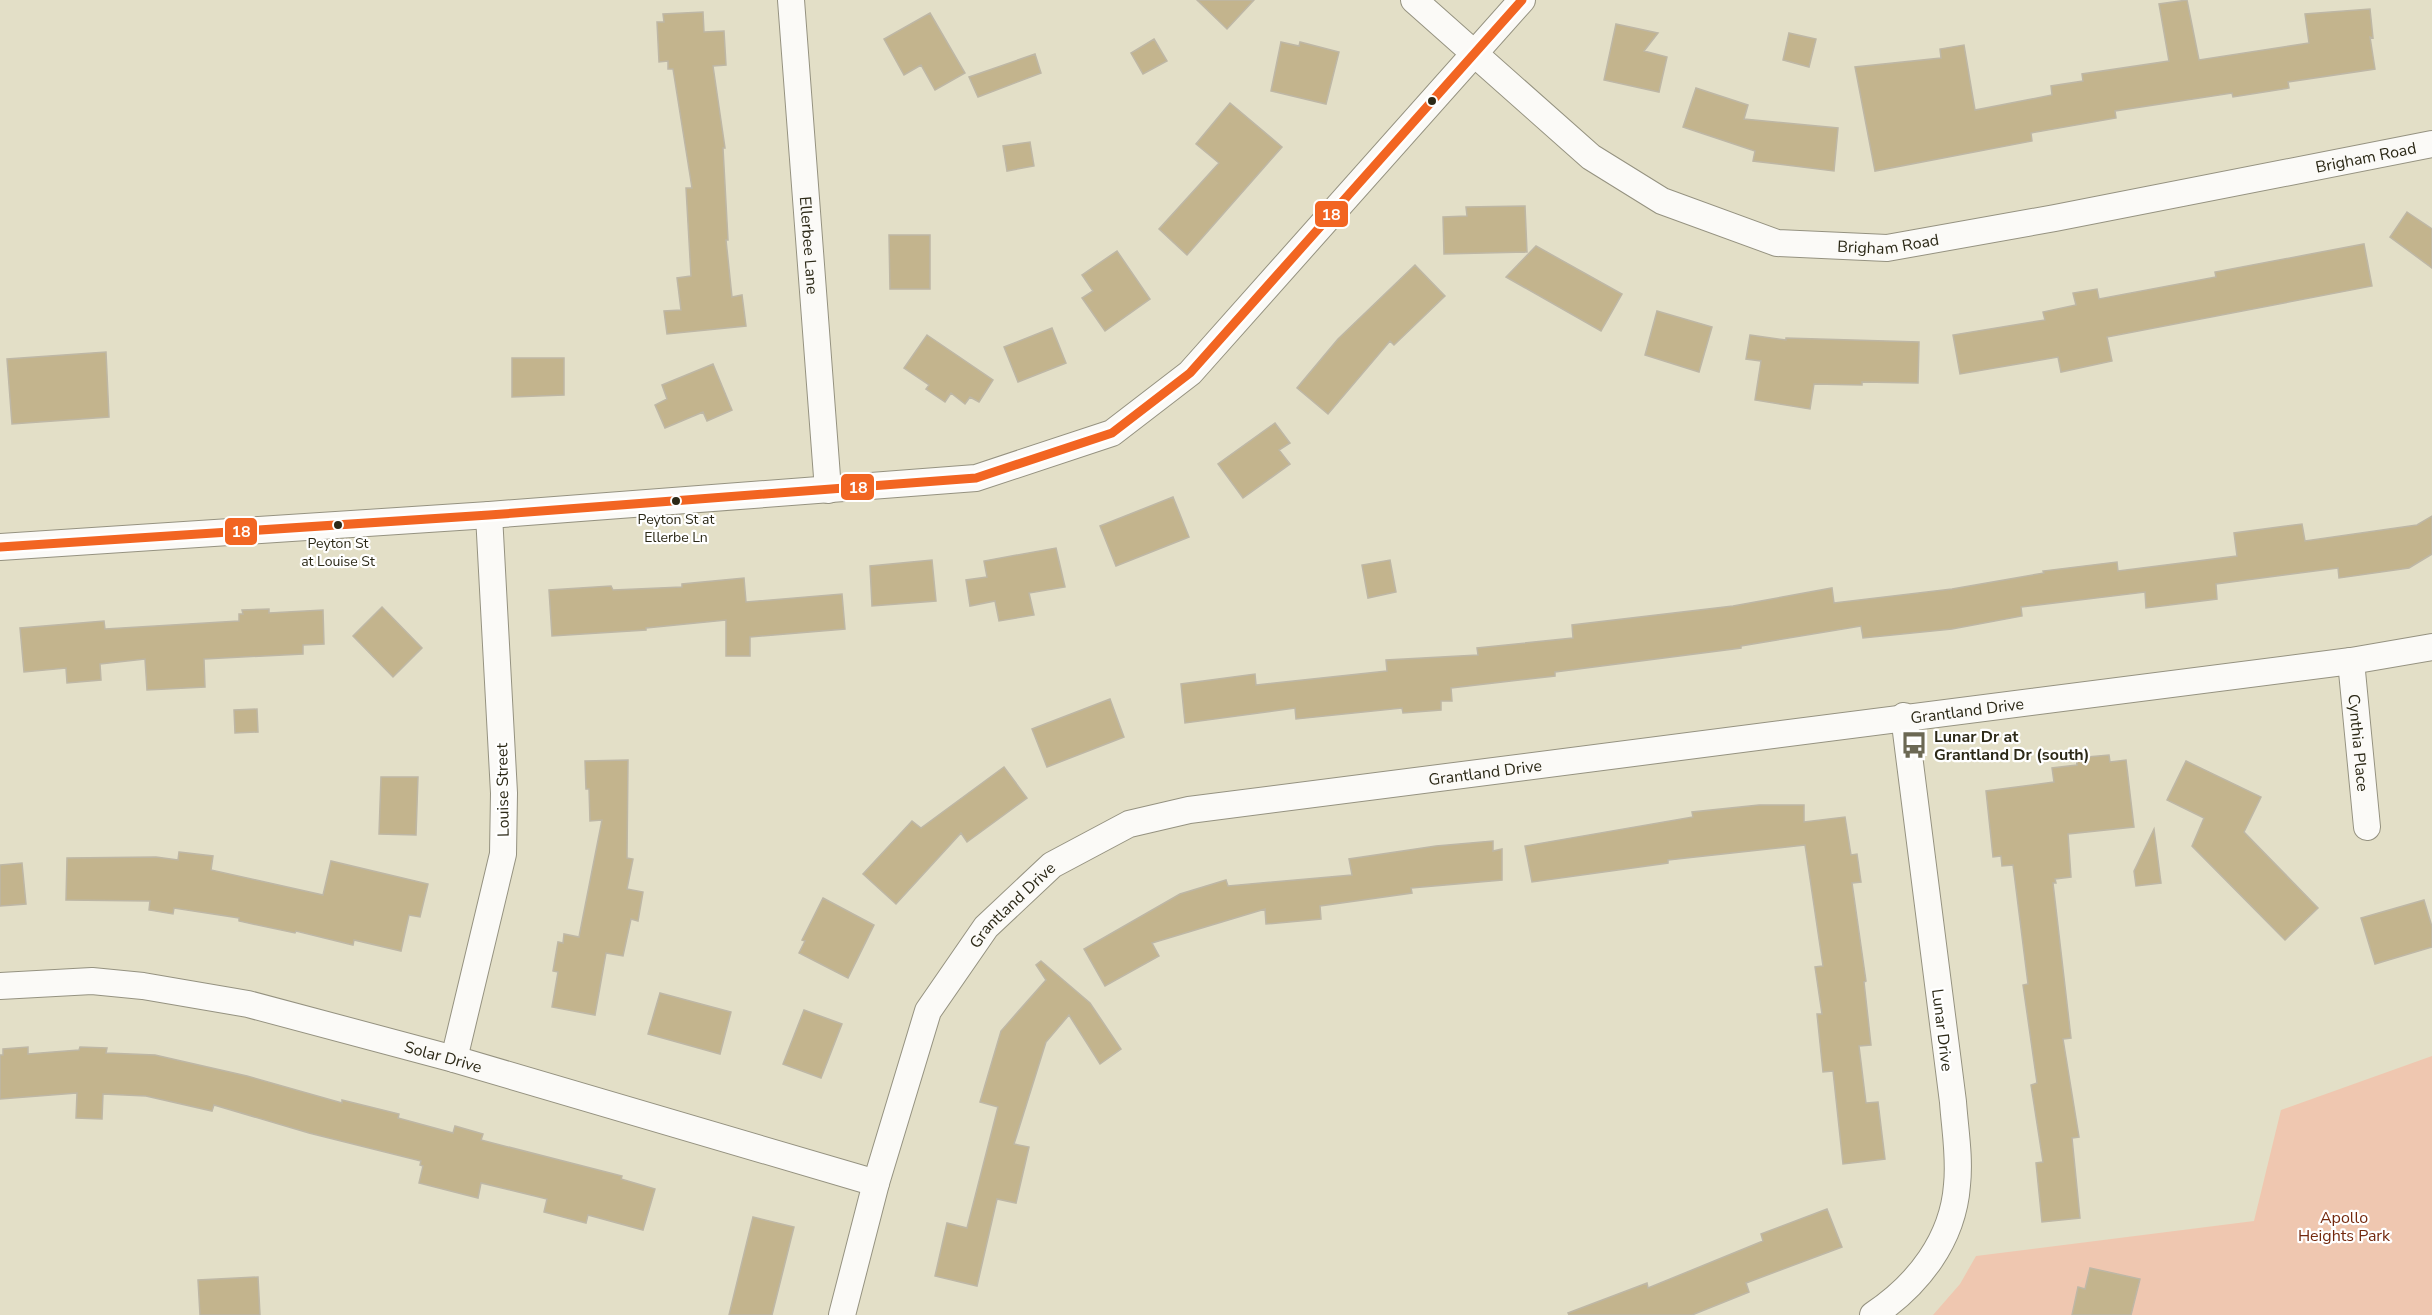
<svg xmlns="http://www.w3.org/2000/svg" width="2432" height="1315" font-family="'Nunito Sans',sans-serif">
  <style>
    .green { fill: #efc7b0 }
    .building { fill: #c3b48d; stroke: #beb7a5; stroke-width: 1.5 }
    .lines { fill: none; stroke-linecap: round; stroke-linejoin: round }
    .minor-casing { stroke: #959280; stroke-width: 28 }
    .minor { stroke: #fbfaf7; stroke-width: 26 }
    .bus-1-casing { stroke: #fff; stroke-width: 14 }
    .bus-1 { stroke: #f26522; stroke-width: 9 }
    .bus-dot { fill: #2c2917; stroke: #fff; stroke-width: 2 }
    .labels { text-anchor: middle; stroke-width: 4.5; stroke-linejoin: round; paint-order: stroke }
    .bus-label { font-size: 14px; fill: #2c2917; stroke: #fff }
    .street-label { font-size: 16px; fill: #2c2917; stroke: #fff }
    .poi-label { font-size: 16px; font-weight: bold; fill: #2c2917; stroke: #fff; text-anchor: start }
    .park-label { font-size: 16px; fill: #73280d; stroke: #fff }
    .line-badge { stroke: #fff; stroke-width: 2 }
    .badge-label { font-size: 16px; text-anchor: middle; font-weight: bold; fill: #fff }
  </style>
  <rect width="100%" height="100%" fill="#e3dfc7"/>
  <path class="green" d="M 2432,1056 L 2432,1315 L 1933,1315 L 1960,1284 L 1976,1256 L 2254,1221 L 2281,1110 Z"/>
  <path class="building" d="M 1197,0 L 1254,0 L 1227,29 Z
    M 2187,0 L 2199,60 L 2309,43 L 2305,14 L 2370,9 L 2373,38 L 2370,37 L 2375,69 L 2288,82 L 2289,88 L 2233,97 L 2232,93 L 2115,111 L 2116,118 L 2031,133 L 2032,141 L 1875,171 L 1855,67 L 1941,58 L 1940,49 L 1964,45 L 1975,110 L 2052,95 L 2051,86 L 2083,81 L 2082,74 L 2169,61 L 2159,4 Z
    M 703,12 L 704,32 L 724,31 L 726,65 L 713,66 L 725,148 L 723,148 L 728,240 L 726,240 L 732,297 L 742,295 L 746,326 L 667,334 L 664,311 L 681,310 L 677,278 L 691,276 L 686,188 L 692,188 L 673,69 L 668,69 L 668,61 L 659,62 L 657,22 L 664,22 L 663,14 Z
    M 930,13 L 965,73 L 935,90 L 921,65 L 904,75 L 884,39 Z
    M 1616,24 L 1658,33 L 1644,51 L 1667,57 L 1659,92 L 1604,80 Z
    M 1789,33 L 1816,39 L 1809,67 L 1783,60 Z
    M 1154,39 L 1167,61 L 1143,74 L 1131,53 Z
    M 1281,42 L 1299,46 L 1300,42 L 1339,52 L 1326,104 L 1271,91 Z
    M 1035,54 L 1041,73 L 978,97 L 969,77 Z
    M 1696,88 L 1748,105 L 1744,119 L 1838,128 L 1834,171 L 1753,161 L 1755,151 L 1683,127 Z
    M 1230,103 L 1282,147 L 1187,255 L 1159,229 L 1219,163 L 1196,144 Z
    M 1030,142 L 1034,166 L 1007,171 L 1003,146 Z
    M 1525,206 L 1527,252 L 1444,254 L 1443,217 L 1467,216 L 1466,207 Z
    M 2407,212 L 2432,229 L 2432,268 L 2390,237 Z
    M 889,235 L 930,235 L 930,289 L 890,289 Z
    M 2364,244 L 2372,286 L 2107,337 L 2112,361 L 2061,372 L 2058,357 L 1960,374 L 1953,335 L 2045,320 L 2043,312 L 2076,305 L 2073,293 L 2097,289 L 2099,299 L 2216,277 L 2215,272 Z
    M 1536,246 L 1622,294 L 1601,331 L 1506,277 Z
    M 1117,251 L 1150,299 L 1105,331 L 1082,298 L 1093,291 L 1082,275 Z
    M 1415,265 L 1445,296 L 1394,345 L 1390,341 L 1328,414 L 1297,388 L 1338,339 Z
    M 1657,311 L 1712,327 L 1699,372 L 1645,355 Z
    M 1052,328 L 1066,363 L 1018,382 L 1004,347 Z
    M 927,335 L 993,380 L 979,402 L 970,397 L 965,404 L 951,393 L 945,402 L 926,389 L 929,385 L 904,368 Z
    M 1750,335 L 1786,340 L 1786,338 L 1919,342 L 1918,383 L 1862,382 L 1862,385 L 1814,384 L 1810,409 L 1755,400 L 1761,361 L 1746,359 Z
    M 106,352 L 109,417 L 12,424 L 7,359 Z
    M 512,358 L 564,358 L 564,395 L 512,397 Z
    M 713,364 L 732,410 L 707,421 L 703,412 L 665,428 L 655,405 L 667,399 L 662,385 Z
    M 1275,423 L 1290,443 L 1279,450 L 1290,464 L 1243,498 L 1218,464 Z
    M 1173,497 L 1189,537 L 1116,566 L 1100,526 Z
    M 2432,516 L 2432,554 L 2409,568 L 2339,578 L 2338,568 L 2216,584 L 2217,599 L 2146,608 L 2145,592 L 2021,607 L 2022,616 L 1952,629 L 1863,638 L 1861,626 L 1741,646 L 1741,648 L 1555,672 L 1555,676 L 1451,688 L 1452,701 L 1441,701 L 1441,710 L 1403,713 L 1402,708 L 1296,719 L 1295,708 L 1185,723 L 1181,684 L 1255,674 L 1256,685 L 1387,671 L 1386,660 L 1478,655 L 1477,648 L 1573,638 L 1572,625 L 1733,606 L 1832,588 L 1834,603 L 1952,589 L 2044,573 L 2043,571 L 2117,562 L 2118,571 L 2237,556 L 2234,533 L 2302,524 L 2305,541 L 2417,525 Z
    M 1056,548 L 1065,587 L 1029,593 L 1034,615 L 999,621 L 995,601 L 970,606 L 966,580 L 987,577 L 984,561 Z
    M 932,560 L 936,601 L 872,606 L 870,566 Z
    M 1390,560 L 1396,592 L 1368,598 L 1362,565 Z
    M 744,578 L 746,602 L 842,594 L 845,629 L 750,637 L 750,656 L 726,656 L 726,620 L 646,628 L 646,630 L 552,636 L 549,590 L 611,586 L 613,590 L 682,587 L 682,584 Z
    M 382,607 L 422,648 L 393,677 L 353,636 Z
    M 269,609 L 269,613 L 323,610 L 324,644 L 303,645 L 303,654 L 204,659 L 205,687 L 147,690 L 145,659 L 100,664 L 101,680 L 67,683 L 66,668 L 24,672 L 20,628 L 104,621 L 105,629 L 239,621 L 239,614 L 243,614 L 242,610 Z
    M 1110,699 L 1124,737 L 1047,767 L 1032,729 Z
    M 257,709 L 258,732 L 235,733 L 234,710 Z
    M 2109,755 L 2110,762 L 2126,760 L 2134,827 L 2068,834 L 2071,877 L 2055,879 L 2056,883 L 2053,883 L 2071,1038 L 2063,1039 L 2079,1137 L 2072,1138 L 2080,1218 L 2042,1222 L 2036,1163 L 2043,1162 L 2031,1085 L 2037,1083 L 2023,985 L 2028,984 L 2013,865 L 2002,866 L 2001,856 L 1993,857 L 1986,791 L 2054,782 L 2052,768 L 2077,765 L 2076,758 Z
    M 628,760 L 627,858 L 633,859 L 627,889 L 643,892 L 638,921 L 631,919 L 623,956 L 606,953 L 595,1015 L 552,1007 L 558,972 L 553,971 L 558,942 L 563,943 L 564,934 L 579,937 L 602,820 L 590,821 L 589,789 L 586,789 L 585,761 Z
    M 2186,761 L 2261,797 L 2244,832 L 2318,908 L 2285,940 L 2192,846 L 2204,818 L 2167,800 Z
    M 1004,767 L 1027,798 L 967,842 L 961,833 L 896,904 L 863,874 L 912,821 L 921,828 Z
    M 381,777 L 418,777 L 416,835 L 379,834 Z
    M 1759,805 L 1804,805 L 1804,822 L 1845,817 L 1851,855 L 1857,854 L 1861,882 L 1852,883 L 1866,981 L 1864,982 L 1871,1045 L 1859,1046 L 1866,1103 L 1878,1102 L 1885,1159 L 1843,1164 L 1833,1071 L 1823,1072 L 1817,1014 L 1822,1014 L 1815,967 L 1823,966 L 1805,845 L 1668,860 L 1668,863 L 1532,882 L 1525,846 L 1693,817 L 1692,812 Z
    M 2154,829 L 2161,883 L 2136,886 L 2134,871 Z
    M 1493,841 L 1493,851 L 1502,849 L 1502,880 L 1411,888 L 1412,893 L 1320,906 L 1321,919 L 1266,924 L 1265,909 L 1152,943 L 1159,956 L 1105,986 L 1084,949 L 1180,894 L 1226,880 L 1228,886 L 1352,875 L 1349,859 L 1436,846 Z
    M 179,852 L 213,856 L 211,870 L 323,895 L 331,861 L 428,884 L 420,917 L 409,915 L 401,951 L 354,940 L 353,945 L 296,931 L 295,933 L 239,921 L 239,918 L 174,908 L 173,914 L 149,910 L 150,901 L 66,900 L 67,858 L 156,857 L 178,860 Z
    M 22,863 L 26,904 L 0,906 L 0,865 Z
    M 823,898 L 874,925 L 848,978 L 799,953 L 805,941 L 802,940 Z
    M 2424,900 L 2432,927 L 2432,947 L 2375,964 L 2361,918 Z
    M 1041,961 L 1090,1003 L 1121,1049 L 1100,1064 L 1069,1015 L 1046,1042 L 1014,1144 L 1029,1147 L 1016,1203 L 997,1199 L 977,1286 L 935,1276 L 947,1223 L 967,1228 L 998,1107 L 980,1102 L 1001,1031 L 1046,980 L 1036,965 Z
    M 660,993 L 731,1012 L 720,1054 L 648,1034 Z
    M 804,1010 L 842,1024 L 821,1078 L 783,1064 Z
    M 28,1047 L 28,1054 L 79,1050 L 80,1047 L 107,1048 L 106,1053 L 155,1055 L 247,1076 L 342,1103 L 342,1100 L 399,1114 L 398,1118 L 453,1133 L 455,1126 L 483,1134 L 481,1140 L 622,1176 L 621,1179 L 655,1189 L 643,1230 L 588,1215 L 586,1223 L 544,1212 L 547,1199 L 481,1183 L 478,1198 L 419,1183 L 423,1166 L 420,1165 L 421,1161 L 309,1133 L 214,1105 L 212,1111 L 146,1096 L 103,1094 L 102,1119 L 76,1118 L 77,1093 L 0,1099 L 0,1055 L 3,1055 L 3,1049 Z
    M 1827,1209 L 1842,1247 L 1746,1283 L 1749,1292 L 1692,1315 L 1569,1315 L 1568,1313 L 1647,1283 L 1648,1288 L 1763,1241 L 1761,1234 Z
    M 753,1217 L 794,1227 L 772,1315 L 729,1315 Z
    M 2090,1268 L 2140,1279 L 2131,1315 L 2072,1315 L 2078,1287 L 2085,1289 Z
    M 258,1277 L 260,1315 L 200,1315 L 198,1280 Z"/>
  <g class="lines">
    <defs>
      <g id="minor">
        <path id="s1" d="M 791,0 L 828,490"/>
        <path id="s2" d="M 1414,0 L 1591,157 L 1662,201 L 1777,243 L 1887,248 L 2055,218 L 2432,144"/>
        <path d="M 0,547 L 489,515 L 976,478 L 1112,433 L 1190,373 L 1522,0"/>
        <path id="s3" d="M 2351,661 L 2367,827"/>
        <path id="s4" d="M 0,986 L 92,981 L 143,986 L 248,1004 L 454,1059 L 876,1183"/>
        <path d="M 454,1059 L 503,854 L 504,793 L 489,515"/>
        <path id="s5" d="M 842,1315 L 876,1183 L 928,1011 L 986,927 L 1052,865 L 1129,824 L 1189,810 L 2351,661 L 2432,647"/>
        <path d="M 1873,1315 C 1918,1285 1953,1240 1957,1185 C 1960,1157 1955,1130 1953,1102 L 1904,716"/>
      </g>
    </defs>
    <use href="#minor" class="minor-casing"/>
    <use href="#minor" class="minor"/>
    <defs>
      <path id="bus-1" d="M 0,547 L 489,515 L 976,478 L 1112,433 L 1190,373 L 1522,0"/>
    </defs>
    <use href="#bus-1" class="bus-1-casing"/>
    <use href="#bus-1" class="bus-1"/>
  </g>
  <defs>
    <symbol id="bus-bare" viewBox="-9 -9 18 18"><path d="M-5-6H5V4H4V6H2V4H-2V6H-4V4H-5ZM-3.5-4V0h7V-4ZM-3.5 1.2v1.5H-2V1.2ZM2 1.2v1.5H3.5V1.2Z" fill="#6c6955" stroke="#fff" stroke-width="2.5" paint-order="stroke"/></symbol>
  </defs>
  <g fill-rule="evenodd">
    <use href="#bus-bare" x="1895" y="726" width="38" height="38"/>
  </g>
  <g class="bus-dot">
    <circle cx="1432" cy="101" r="5"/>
    <circle cx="676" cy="501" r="5"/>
    <circle cx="338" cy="525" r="5"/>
  </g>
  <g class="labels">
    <g class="bus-label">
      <text x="676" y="524">Peyton St at<tspan x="676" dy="18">Ellerbe Ln</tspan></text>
      <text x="338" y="548">Peyton St<tspan x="338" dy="18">at Louise St</tspan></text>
    </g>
    <g class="street-label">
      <text dy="6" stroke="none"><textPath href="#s2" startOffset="1040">Brigham Road</textPath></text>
      <text dy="6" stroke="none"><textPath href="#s2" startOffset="554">Brigham Road</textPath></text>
      <text dy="6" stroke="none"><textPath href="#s1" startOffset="246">Ellerbee Lane</textPath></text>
      <text dy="6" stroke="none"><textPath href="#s5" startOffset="1442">Grantland Drive</textPath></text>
      <text dy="6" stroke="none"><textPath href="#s3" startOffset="82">Cynthia Place</textPath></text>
      <text dy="6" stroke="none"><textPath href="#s5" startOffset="956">Grantland Drive</textPath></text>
      <text transform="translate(502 790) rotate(-91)" y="6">Louise Street</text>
      <text dy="6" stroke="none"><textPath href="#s5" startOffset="452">Grantland Drive</textPath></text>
      <text transform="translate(1943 1030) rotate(83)" y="6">Lunar Drive</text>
      <text dy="6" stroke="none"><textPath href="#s4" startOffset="452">Solar Drive</textPath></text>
    </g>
    <g class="poi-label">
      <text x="1934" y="742">Lunar Dr at<tspan x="1934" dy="18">Grantland Dr (south)</tspan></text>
    </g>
    <g class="park-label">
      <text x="2344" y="1223">Apollo<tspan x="2344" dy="18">Heights Park</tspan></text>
    </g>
  </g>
  <g class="line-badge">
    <rect x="1314" y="200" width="35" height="28" rx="6" fill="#f26522"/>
    <rect x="840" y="473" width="35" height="28" rx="6" fill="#f26522"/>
    <rect x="224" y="517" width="34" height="29" rx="6" fill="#f26522"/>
  </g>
  <g class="badge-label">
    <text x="1331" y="220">18</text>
    <text x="858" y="493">18</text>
    <text x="241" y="537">18</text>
  </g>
</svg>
